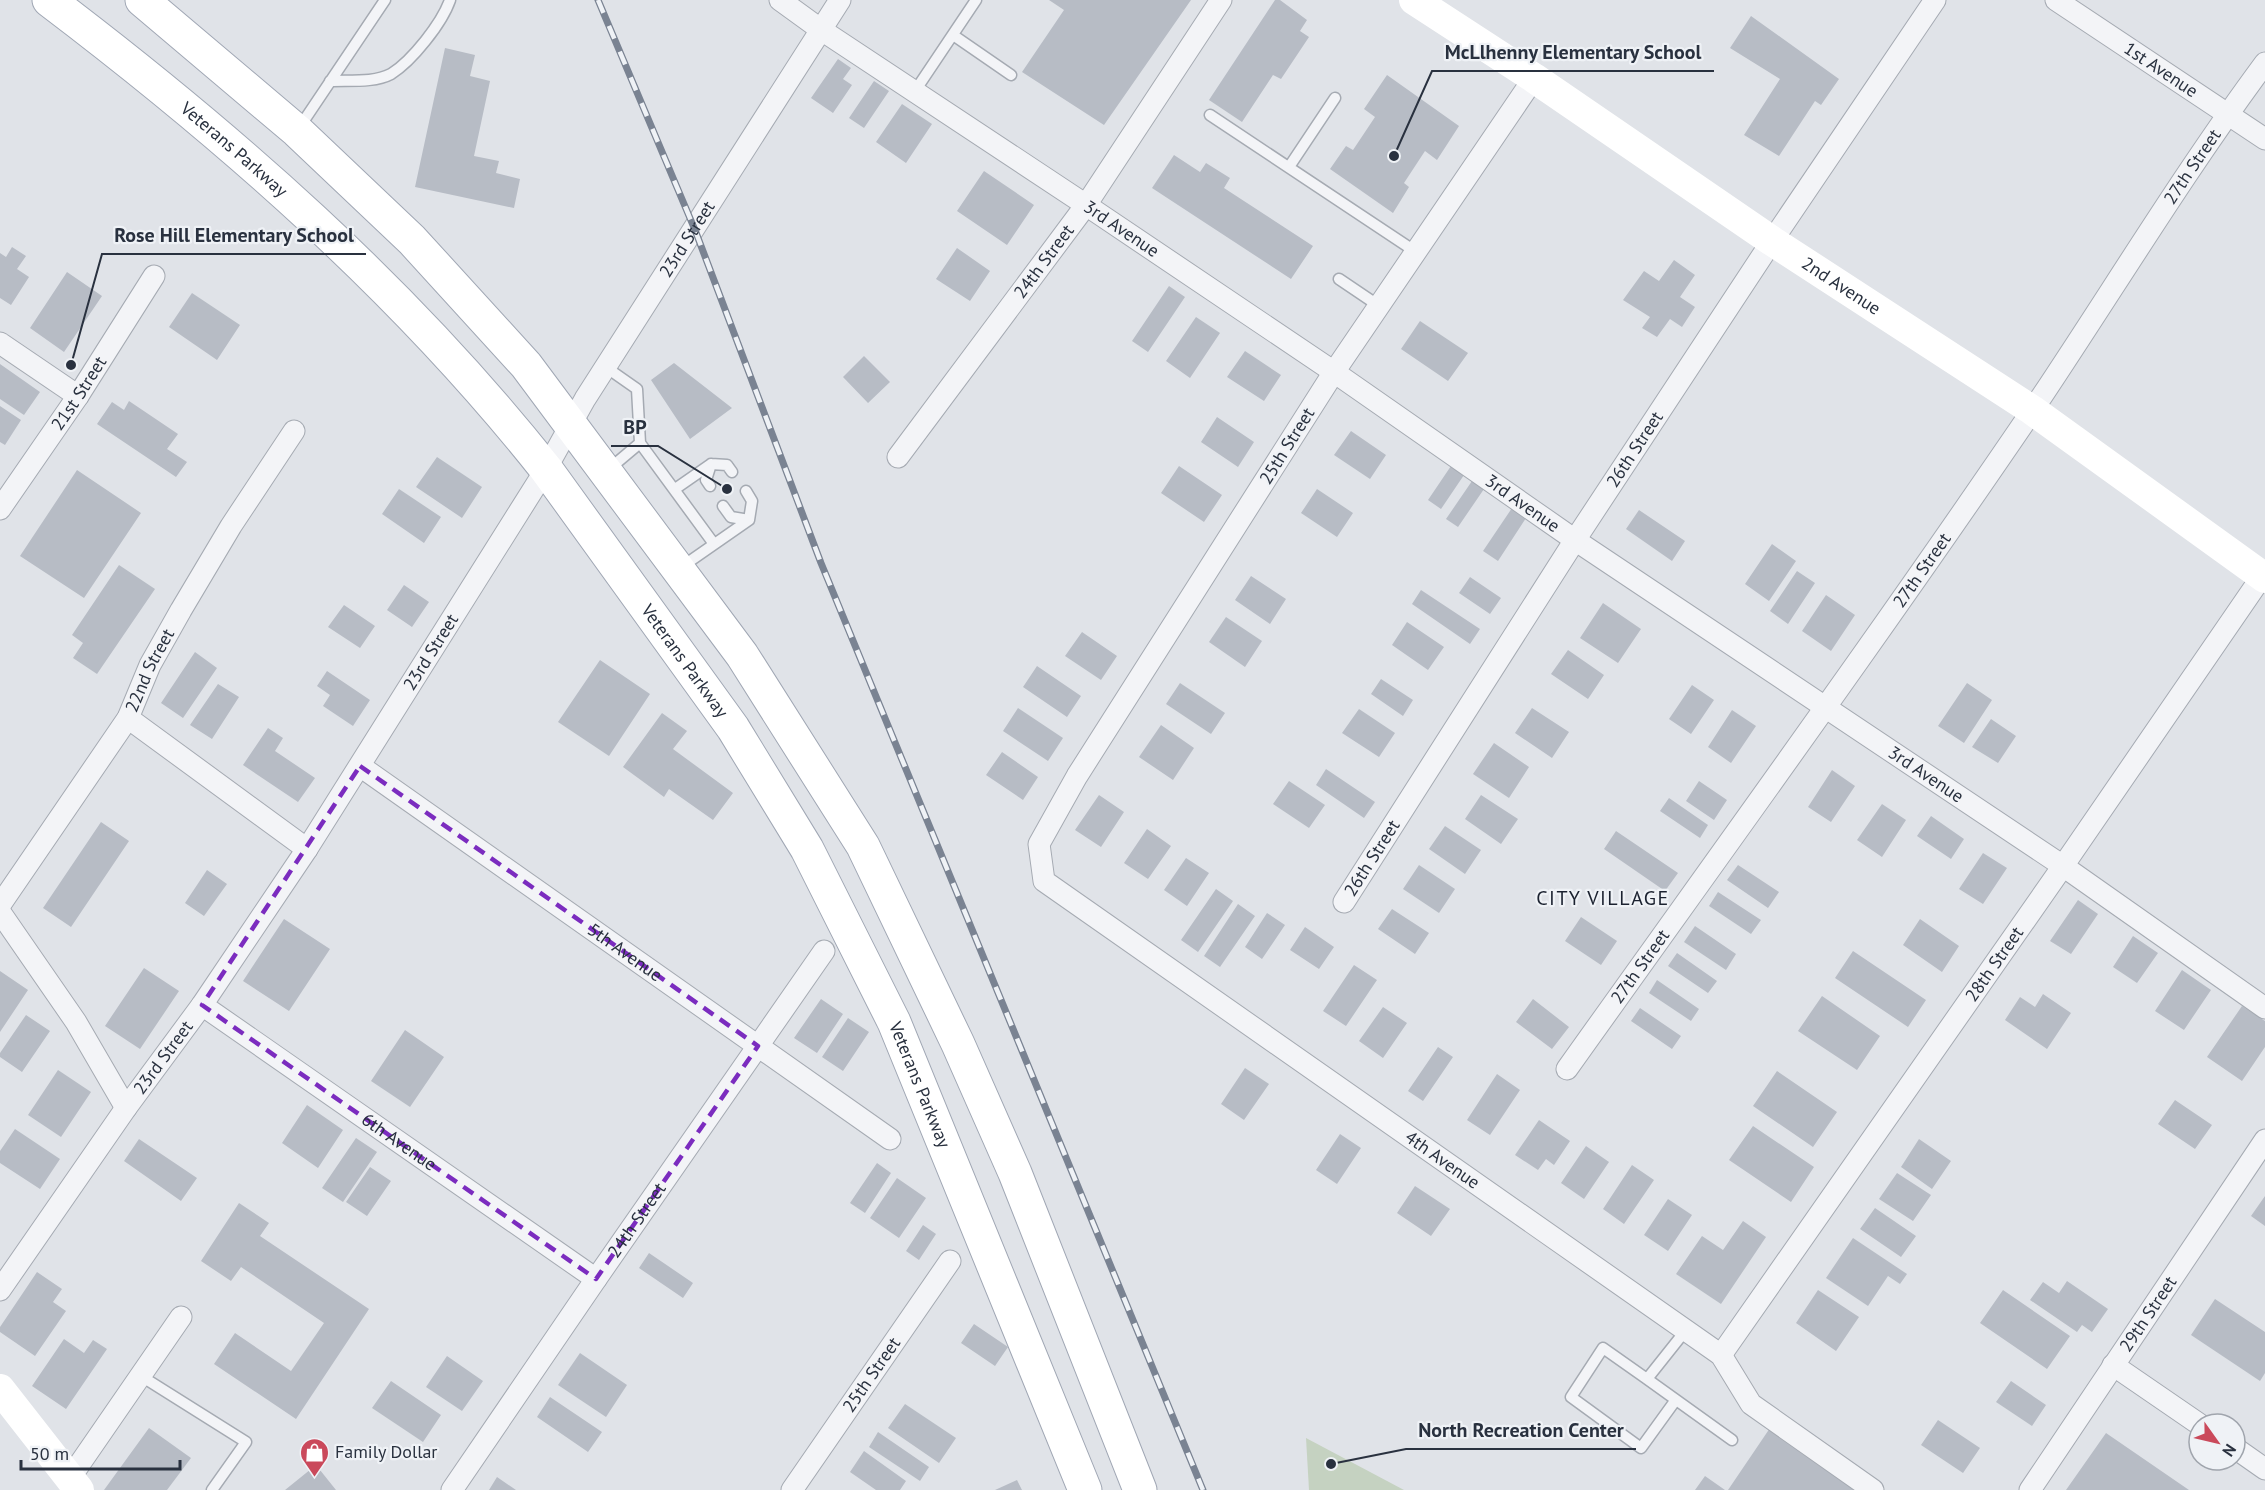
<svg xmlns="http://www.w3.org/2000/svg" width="2265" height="1490" font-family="'PT Sans',sans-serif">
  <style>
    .green { fill: #c5d2c1 }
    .building { fill: #b7bcc5 }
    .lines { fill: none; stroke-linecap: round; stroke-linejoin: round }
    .lane-casing { stroke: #a5aab2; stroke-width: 13 }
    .street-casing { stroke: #a5aab2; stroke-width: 23 }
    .primary-casing { stroke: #a0a7b4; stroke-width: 35 }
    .lane { stroke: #f3f4f7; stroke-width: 10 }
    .street { stroke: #f3f4f7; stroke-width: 21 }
    .secondary { stroke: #fff; stroke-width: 30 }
    .primary { stroke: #fff; stroke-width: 33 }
    .rail-casing { stroke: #7a8392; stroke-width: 7 }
    .rail { stroke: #eff2f6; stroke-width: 4.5; stroke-dasharray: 14; stroke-linecap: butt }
    .marked { fill: none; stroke: #7b2cbf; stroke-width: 4.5; stroke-dasharray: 12 8; stroke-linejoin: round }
    .labels { text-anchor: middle; stroke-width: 4.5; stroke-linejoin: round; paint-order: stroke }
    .street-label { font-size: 18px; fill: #29313f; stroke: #eff2f6 }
    .poi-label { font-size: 18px; fill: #29313f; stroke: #eff2f6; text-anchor: start }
    .neighbourhood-label { font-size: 20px; letter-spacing: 1.5px; fill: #1b2230; stroke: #eff2f6 }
    .leader { fill: none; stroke: #29313f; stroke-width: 2 }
    .callout-dot { fill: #29313f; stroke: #eff2f6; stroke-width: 2 }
    .callout-label { font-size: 20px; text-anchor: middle; font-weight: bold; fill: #29313f; stroke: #eff2f6; stroke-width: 4.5; stroke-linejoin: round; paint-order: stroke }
  </style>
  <rect width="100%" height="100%" fill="#e0e3e8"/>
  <path class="green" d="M 1306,1438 L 1404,1490 L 1309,1490 Z"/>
  <path class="building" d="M 1049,0 L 1191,0 L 1104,125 L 1022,72 L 1064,10 Z
    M 1275,0 L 1280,0 L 1307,20 L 1300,31 L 1309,37 L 1281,79 L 1273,75 L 1242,122 L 1209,100 Z
    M 1751,16 L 1839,79 L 1821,105 L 1815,101 L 1779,156 L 1744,135 L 1780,79 L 1730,48 Z
    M 445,48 L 475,55 L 470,76 L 490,81 L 474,156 L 499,161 L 496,173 L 520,179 L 514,208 L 415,187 Z
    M 838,59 L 851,68 L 843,79 L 852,85 L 833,113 L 811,98 Z
    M 1387,75 L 1459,126 L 1437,160 L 1425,151 L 1404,183 L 1409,187 L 1393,213 L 1330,169 L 1346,146 L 1353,150 L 1375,117 L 1364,109 Z
    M 874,81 L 889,91 L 864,128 L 849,118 Z
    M 902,104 L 932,124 L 906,163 L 876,142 Z
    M 1174,155 L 1200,172 L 1206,163 L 1230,178 L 1224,188 L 1313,246 L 1291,279 L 1152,188 Z
    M 984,171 L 1034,205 L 1007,245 L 957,211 Z
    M 12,247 L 26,256 L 17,269 L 29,277 L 11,305 L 0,298 L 0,253 L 6,257 Z
    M 957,248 L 990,271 L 970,301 L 936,279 Z
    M 1674,260 L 1695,275 L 1680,297 L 1695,307 L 1682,327 L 1670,319 L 1657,337 L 1642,328 L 1650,317 L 1623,300 L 1644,271 L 1659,281 Z
    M 67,272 L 102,296 L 64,352 L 30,328 Z
    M 1169,286 L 1185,297 L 1148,352 L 1132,341 Z
    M 192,293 L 240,325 L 217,360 L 169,327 Z
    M 1196,317 L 1220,333 L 1190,378 L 1166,361 Z
    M 1420,321 L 1468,353 L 1448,381 L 1401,349 Z
    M 1245,351 L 1281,375 L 1264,401 L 1227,377 Z
    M 864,356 L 890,382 L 868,403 L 843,377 Z
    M 674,363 L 732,408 L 690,439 L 651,380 Z
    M 0,364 L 40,392 L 24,415 L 0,399 Z
    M 129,401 L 178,434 L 167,449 L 187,462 L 176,477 L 97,424 L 112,402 L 124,410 Z
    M 0,406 L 21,420 L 5,445 L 0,442 Z
    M 1217,417 L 1254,442 L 1238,467 L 1201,442 Z
    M 1351,431 L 1386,455 L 1370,479 L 1334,455 Z
    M 437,457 L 482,487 L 462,518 L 416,487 Z
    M 1179,466 L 1222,495 L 1204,522 L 1161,493 Z
    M 1451,466 L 1464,475 L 1441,509 L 1428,500 Z
    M 77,470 L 141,513 L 84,598 L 20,556 Z
    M 1472,481 L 1484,489 L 1458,527 L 1446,519 Z
    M 399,489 L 441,517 L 424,543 L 382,514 Z
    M 1317,489 L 1353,513 L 1337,537 L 1301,513 Z
    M 1512,508 L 1526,518 L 1498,561 L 1483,551 Z
    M 1639,510 L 1685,541 L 1672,561 L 1626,529 Z
    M 1772,544 L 1796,561 L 1769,601 L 1745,584 Z
    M 119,565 L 155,589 L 97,674 L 73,658 L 83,643 L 72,635 Z
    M 1797,571 L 1815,583 L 1788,624 L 1770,611 Z
    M 1251,576 L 1286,599 L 1270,624 L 1235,600 Z
    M 1470,577 L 1501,598 L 1490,614 L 1459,593 Z
    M 404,585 L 429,602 L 412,627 L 387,610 Z
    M 1421,590 L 1480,629 L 1470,644 L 1412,604 Z
    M 1826,595 L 1855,615 L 1831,651 L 1802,631 Z
    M 1603,603 L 1641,629 L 1618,663 L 1580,638 Z
    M 344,605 L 375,626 L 360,648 L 328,627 Z
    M 1226,617 L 1262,641 L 1245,667 L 1209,642 Z
    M 1407,622 L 1444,647 L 1428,670 L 1392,645 Z
    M 1082,632 L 1117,656 L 1101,680 L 1065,656 Z
    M 1568,650 L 1604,675 L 1588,699 L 1551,674 Z
    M 195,652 L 217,668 L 183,718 L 161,703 Z
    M 600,660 L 650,694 L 609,756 L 558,722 Z
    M 1037,666 L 1081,696 L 1067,717 L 1023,687 Z
    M 327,671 L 370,700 L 353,726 L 323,706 L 330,695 L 317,686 Z
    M 1381,679 L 1413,700 L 1403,716 L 1371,694 Z
    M 1180,683 L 1225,713 L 1211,734 L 1166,704 Z
    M 1967,683 L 1992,700 L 1964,743 L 1938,726 Z
    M 218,684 L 239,697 L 212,739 L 190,725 Z
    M 1692,685 L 1714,700 L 1691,734 L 1669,719 Z
    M 1018,708 L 1063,738 L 1048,761 L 1003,731 Z
    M 1532,708 L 1569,732 L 1552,758 L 1515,733 Z
    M 1359,709 L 1395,733 L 1379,757 L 1342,733 Z
    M 1732,710 L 1756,726 L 1731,763 L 1708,747 Z
    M 662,713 L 687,731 L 673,749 L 733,793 L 713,820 L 669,789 L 664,797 L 623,767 Z
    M 1991,719 L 2016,736 L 1998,763 L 1972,747 Z
    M 1161,725 L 1194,748 L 1173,780 L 1139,757 Z
    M 268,728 L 283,738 L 275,751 L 315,778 L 298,802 L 243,765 Z
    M 1494,743 L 1529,767 L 1509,798 L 1473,774 Z
    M 1002,752 L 1038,777 L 1023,800 L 986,775 Z
    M 1326,769 L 1375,802 L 1364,818 L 1316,785 Z
    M 1832,770 L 1855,786 L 1831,822 L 1808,807 Z
    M 1289,781 L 1325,805 L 1309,828 L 1273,804 Z
    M 1699,781 L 1727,800 L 1714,820 L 1686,801 Z
    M 1099,795 L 1124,812 L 1101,847 L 1075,830 Z
    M 1481,795 L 1518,819 L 1501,844 L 1465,819 Z
    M 1669,798 L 1708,825 L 1700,838 L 1660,811 Z
    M 1882,804 L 1906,820 L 1882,857 L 1857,840 Z
    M 1931,816 L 1964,839 L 1951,859 L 1917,836 Z
    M 101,822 L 129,841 L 71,927 L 43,908 Z
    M 1445,826 L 1481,850 L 1465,874 L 1429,849 Z
    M 1147,829 L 1171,846 L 1148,879 L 1124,863 Z
    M 1616,831 L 1678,873 L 1665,891 L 1604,849 Z
    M 1983,853 L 2007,868 L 1983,904 L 1959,889 Z
    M 1186,858 L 1209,873 L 1187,906 L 1164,890 Z
    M 1419,865 L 1455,889 L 1439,913 L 1403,889 Z
    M 1738,865 L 1779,892 L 1768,908 L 1727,880 Z
    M 207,870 L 227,884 L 204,916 L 185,903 Z
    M 1216,889 L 1233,901 L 1198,952 L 1181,940 Z
    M 1718,892 L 1761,920 L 1751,934 L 1709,906 Z
    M 2078,900 L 2098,914 L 2071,954 L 2050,941 Z
    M 1238,904 L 1255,916 L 1220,967 L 1204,956 Z
    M 1392,909 L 1429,933 L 1415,954 L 1378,929 Z
    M 1267,913 L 1285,925 L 1262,959 L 1245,947 Z
    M 1581,917 L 1617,941 L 1601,965 L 1565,941 Z
    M 284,919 L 330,949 L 289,1011 L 243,981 Z
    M 1920,919 L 1959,946 L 1942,972 L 1903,945 Z
    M 1695,926 L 1736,954 L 1726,970 L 1684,942 Z
    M 1305,927 L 1334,947 L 1319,969 L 1290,950 Z
    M 2133,936 L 2158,953 L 2137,983 L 2113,967 Z
    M 1853,951 L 1926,1000 L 1908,1027 L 1835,978 Z
    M 1677,953 L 1717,981 L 1708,993 L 1668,966 Z
    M 1354,965 L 1377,980 L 1346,1026 L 1323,1011 Z
    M 144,968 L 179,991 L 140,1049 L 105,1026 Z
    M 2182,970 L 2211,990 L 2184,1030 L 2155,1011 Z
    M 0,971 L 28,990 L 0,1032 Z
    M 1657,980 L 1699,1009 L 1691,1021 L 1649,993 Z
    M 2043,994 L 2071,1013 L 2047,1049 L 2005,1020 L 2020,997 L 2035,1007 Z
    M 1822,996 L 1880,1036 L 1857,1070 L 1798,1031 Z
    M 821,999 L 843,1014 L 817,1053 L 794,1038 Z
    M 1533,999 L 1569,1027 L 1552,1049 L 1516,1022 Z
    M 2242,1006 L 2265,1021 L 2265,1047 L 2242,1081 L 2207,1057 Z
    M 1383,1007 L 1407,1023 L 1383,1058 L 1359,1041 Z
    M 1640,1008 L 1681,1036 L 1672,1049 L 1631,1021 Z
    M 26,1015 L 50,1031 L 22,1072 L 0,1057 L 0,1053 Z
    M 848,1018 L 869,1032 L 843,1071 L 822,1057 Z
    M 405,1030 L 444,1057 L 410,1107 L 371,1081 Z
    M 1438,1047 L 1453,1057 L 1423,1101 L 1408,1091 Z
    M 1245,1068 L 1269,1084 L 1244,1120 L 1221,1104 Z
    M 58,1070 L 91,1092 L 61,1137 L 28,1115 Z
    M 1777,1071 L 1837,1112 L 1813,1147 L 1753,1106 Z
    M 1497,1074 L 1520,1090 L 1490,1135 L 1467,1120 Z
    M 2175,1100 L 2212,1125 L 2195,1149 L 2158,1124 Z
    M 307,1105 L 343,1130 L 318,1168 L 282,1143 Z
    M 1539,1120 L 1570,1141 L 1554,1165 L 1546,1159 L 1538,1170 L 1515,1155 Z
    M 1753,1126 L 1814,1167 L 1791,1202 L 1729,1160 Z
    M 15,1129 L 60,1159 L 40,1189 L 0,1163 L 0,1151 Z
    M 1340,1134 L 1361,1148 L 1337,1184 L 1316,1170 Z
    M 356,1138 L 377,1152 L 343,1202 L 322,1188 Z
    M 139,1139 L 197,1178 L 181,1201 L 124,1161 Z
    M 1919,1139 L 1951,1161 L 1932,1189 L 1901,1167 Z
    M 1586,1146 L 1609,1162 L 1584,1199 L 1561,1183 Z
    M 877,1163 L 891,1173 L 865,1213 L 850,1203 Z
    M 1632,1165 L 1654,1180 L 1624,1224 L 1603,1209 Z
    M 370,1167 L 391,1181 L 367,1216 L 346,1202 Z
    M 1897,1173 L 1931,1195 L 1913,1221 L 1879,1199 Z
    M 897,1178 L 926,1198 L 899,1238 L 870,1218 Z
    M 1415,1186 L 1450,1209 L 1431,1236 L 1397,1213 Z
    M 2265,1196 L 2265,1226 L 2251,1216 Z
    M 1668,1199 L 1692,1215 L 1668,1251 L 1644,1235 Z
    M 239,1203 L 269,1223 L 260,1236 L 369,1309 L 296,1419 L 214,1364 L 235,1333 L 291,1371 L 324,1323 L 241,1267 L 231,1281 L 201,1261 Z
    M 1875,1208 L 1916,1236 L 1901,1257 L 1860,1229 Z
    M 1743,1221 L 1766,1237 L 1721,1304 L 1676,1274 L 1702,1236 L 1723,1250 Z
    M 923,1225 L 936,1234 L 919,1260 L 906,1251 Z
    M 1853,1238 L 1907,1274 L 1900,1284 L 1888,1276 L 1868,1306 L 1826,1278 Z
    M 649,1253 L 693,1283 L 683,1298 L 639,1268 Z
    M 37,1272 L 62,1289 L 53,1302 L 66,1311 L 35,1356 L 0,1332 L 0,1327 Z
    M 2067,1281 L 2108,1309 L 2092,1332 L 2082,1325 L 2077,1332 L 2030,1300 L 2043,1282 L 2059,1293 Z
    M 1818,1290 L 1859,1317 L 1836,1351 L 1796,1323 Z
    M 2003,1290 L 2070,1336 L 2047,1369 L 1980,1323 Z
    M 2215,1299 L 2265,1332 L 2265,1373 L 2260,1381 L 2191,1335 Z
    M 974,1324 L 1008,1347 L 995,1366 L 961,1343 Z
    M 64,1339 L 84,1353 L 93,1340 L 107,1349 L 66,1409 L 32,1386 Z
    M 580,1353 L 627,1385 L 606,1417 L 558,1385 Z
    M 447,1356 L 483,1381 L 462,1411 L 426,1387 Z
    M 391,1381 L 441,1415 L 423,1442 L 372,1408 Z
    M 2011,1381 L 2046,1405 L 2032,1426 L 1996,1402 Z
    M 550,1397 L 602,1432 L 588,1452 L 537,1417 Z
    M 905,1404 L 956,1438 L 939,1463 L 888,1428 Z
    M 1938,1420 L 1980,1448 L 1963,1473 L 1921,1445 Z
    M 149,1428 L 191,1458 L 167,1490 L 104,1490 Z
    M 1770,1428 L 1862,1490 L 1728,1490 Z
    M 878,1432 L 929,1467 L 920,1481 L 869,1447 Z
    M 2106,1433 L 2189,1490 L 2066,1490 Z
    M 864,1451 L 906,1481 L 900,1490 L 876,1490 L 850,1472 Z
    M 316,1465 L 336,1490 L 285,1490 Z
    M 1705,1476 L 1725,1490 L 1695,1490 Z
    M 497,1477 L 516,1490 L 489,1490 Z
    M 1017,1480 L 1022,1490 L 995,1490 Z"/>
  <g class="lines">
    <defs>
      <path id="lane" d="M 953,35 L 1011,75
        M 330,81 C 349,80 374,83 391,74 C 412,61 442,23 450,0
        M 915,91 L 976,0
        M 1210,115 L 1416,252
        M 299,128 L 385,0
        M 1289,167 L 1335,98
        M 1339,279 L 1379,306
        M 607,368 L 637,389 L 640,443 L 714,544
        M 608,470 L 640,443
        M 710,486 L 706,480 L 711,464 L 727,465 L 732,472
        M 675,489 L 711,464
        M 723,506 L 731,517 L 749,520 L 752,501 L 746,491
        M 680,568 L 749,520
        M 1686,1330 L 1647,1379 L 1732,1440
        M 141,1376 L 246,1442 L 212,1490
        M 1647,1379 L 1603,1348 L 1571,1397 L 1641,1448 L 1675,1401"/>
      <g id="street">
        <path id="s1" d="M 780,0 L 820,29 L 1086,205 L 1334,372 L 1575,540 L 2063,866 L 2265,1008"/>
        <path id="s2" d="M 2056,0 L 2265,139"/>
        <path id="s3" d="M 1534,78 L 1334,372 L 1077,776 L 1039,844 L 1044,881 L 1721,1355 L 1751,1404 L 1873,1490"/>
        <path d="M 0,343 L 78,396"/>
        <path id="s4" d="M 898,457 L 1086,205 L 1221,0"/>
        <path id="s5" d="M 0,509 L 78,396 L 154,276"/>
        <path d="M 128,718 L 307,849"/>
        <path id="s6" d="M 360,766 L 890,1139"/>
        <path id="s7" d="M 1344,902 L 1575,540 L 1772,241 L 1935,0"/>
        <path id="s8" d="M 0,905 L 128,718 L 150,665 L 181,610 L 231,526 L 294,431"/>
        <path d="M 0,912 L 76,1022 L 126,1108"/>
        <path id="s9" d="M 202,1005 L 596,1279"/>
        <path id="s10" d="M 1567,1069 C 1723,850 1881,633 2032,411 C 2110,295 2182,175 2265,63"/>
        <path id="s11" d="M 0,1290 L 126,1108 L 202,1005 L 307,849 L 546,469 L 585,399 L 840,0"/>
        <path id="s12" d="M 1721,1355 L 2063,866 L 2265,572"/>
        <path d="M 2113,1365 L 2199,1424"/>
        <path d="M 2235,1448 L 2265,1469"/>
        <path d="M 70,1478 L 181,1317"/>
        <path id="s13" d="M 452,1490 L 596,1279 L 824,951"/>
        <path id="s14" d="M 792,1490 L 950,1261"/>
        <path id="s15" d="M 2030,1490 L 2265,1140"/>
      </g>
      <g id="primary">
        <path id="s17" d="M 49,0 C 231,138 404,290 546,469 L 733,728 L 807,849 L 894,1022 L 1085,1490"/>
        <path d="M 142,0 L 297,131 L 412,240 L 526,365 L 742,655 L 863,846 L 958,1044 L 1015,1173 L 1140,1490"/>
      </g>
    </defs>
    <use href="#lane" class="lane-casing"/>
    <use href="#street" class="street-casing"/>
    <use href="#primary" class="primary-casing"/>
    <use href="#lane" class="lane"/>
    <use href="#street" class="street"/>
    <g class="secondary">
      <path id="s16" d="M 1414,0 L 1534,78 L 1772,241 L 2032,410 L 2265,578"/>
      <path d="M 0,1389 L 79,1490"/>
    </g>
    <use href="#primary" class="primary"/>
    <defs>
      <path id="rail" d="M 598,0 L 695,230 L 821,563 L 1203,1490"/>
    </defs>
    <use href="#rail" class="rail-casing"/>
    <use href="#rail" class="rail"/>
  </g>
  <path class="marked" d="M 360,766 L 758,1046 L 596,1279 L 202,1005 Z"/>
  <defs>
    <symbol id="shop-pin" viewBox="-11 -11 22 30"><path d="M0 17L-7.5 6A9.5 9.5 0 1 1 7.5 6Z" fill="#ca495b" stroke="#eff2f6"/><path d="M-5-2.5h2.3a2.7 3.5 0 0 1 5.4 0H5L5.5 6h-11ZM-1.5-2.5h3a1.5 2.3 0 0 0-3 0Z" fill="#fff"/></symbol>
  </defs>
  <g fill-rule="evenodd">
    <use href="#shop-pin" x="298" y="1436" width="33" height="45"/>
  </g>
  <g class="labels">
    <g class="street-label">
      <text dy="6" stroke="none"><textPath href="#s2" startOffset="126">1st Avenue</textPath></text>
      <text dy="6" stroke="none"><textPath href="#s17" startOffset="238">Veterans Parkway</textPath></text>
      <text dy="6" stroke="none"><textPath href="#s10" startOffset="1098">27th Street</textPath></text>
      <text dy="6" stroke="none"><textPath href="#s1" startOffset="411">3rd Avenue</textPath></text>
      <text dy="6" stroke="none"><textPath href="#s11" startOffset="1256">23rd Street</textPath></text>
      <text dy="6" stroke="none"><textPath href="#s4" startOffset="244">24th Street</textPath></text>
      <text dy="6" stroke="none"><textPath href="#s16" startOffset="514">2nd Avenue</textPath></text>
      <text dy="6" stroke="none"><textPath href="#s5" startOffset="140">21st Street</textPath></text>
      <text transform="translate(1287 446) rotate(-58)" y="6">25th Street</text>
      <text dy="6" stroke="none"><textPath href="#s7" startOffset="538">26th Street</textPath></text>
      <text dy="6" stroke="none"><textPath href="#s1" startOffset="897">3rd Avenue</textPath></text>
      <text dy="6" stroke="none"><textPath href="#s10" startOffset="612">27th Street</textPath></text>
      <text dy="6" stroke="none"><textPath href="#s11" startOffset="770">23rd Street</textPath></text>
      <text dy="6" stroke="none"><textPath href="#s17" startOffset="922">Veterans Parkway</textPath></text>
      <text dy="6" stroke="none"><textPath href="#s8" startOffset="279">22nd Street</textPath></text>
      <text dy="6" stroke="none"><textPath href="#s1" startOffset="1383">3rd Avenue</textPath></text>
      <text dy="6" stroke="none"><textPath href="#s7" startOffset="52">26th Street</textPath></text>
      <text dy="6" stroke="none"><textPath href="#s6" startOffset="324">5th Avenue</textPath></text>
      <text dy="6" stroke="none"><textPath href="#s12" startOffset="477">28th Street</textPath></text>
      <text dy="6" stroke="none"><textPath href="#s10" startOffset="126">27th Street</textPath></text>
      <text dy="6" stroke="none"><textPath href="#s11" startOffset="284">23rd Street</textPath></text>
      <text dy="6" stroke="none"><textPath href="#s17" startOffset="1408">Veterans Parkway</textPath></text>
      <text dy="6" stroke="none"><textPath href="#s9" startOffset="240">6th Avenue</textPath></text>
      <text dy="6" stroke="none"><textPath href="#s3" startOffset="1436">4th Avenue</textPath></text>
      <text dy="6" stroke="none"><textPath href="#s13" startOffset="327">24th Street</textPath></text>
      <text dy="6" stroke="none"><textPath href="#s15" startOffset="212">29th Street</textPath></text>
      <text dy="6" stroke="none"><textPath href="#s14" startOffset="140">25th Street</textPath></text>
    </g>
    <g class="poi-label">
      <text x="335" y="1458">Family Dollar</text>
    </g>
    <g class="neighbourhood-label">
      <text x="1603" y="905">CITY VILLAGE</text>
    </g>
  </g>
  <path class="leader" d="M1394 156L1432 71H1714M71 365L102 254H366M727 489L658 446H611M1331 1464L1406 1449H1636"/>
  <g class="callout-dot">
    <circle cx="1394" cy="156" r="6"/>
    <circle cx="71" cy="365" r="6"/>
    <circle cx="727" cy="489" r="6"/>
    <circle cx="1331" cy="1464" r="6"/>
  </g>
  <g class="callout-label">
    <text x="1573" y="59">McLlhenny Elementary School</text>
    <text x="234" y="242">Rose Hill Elementary School</text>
    <text x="635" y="434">BP</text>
    <text x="1521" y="1437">North Recreation Center</text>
  </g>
  <g transform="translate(2217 1442) rotate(124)"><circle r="28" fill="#eff2f6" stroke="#a0a5ad" stroke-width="1.5"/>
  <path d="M0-4.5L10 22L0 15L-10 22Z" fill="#ca495b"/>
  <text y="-9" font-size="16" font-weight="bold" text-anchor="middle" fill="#29313f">N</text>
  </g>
  <path d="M21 1460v9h159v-9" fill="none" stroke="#29313f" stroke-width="3"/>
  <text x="30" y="1460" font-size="18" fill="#29313f" stroke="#eff2f6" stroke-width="4.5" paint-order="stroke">50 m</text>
</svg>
